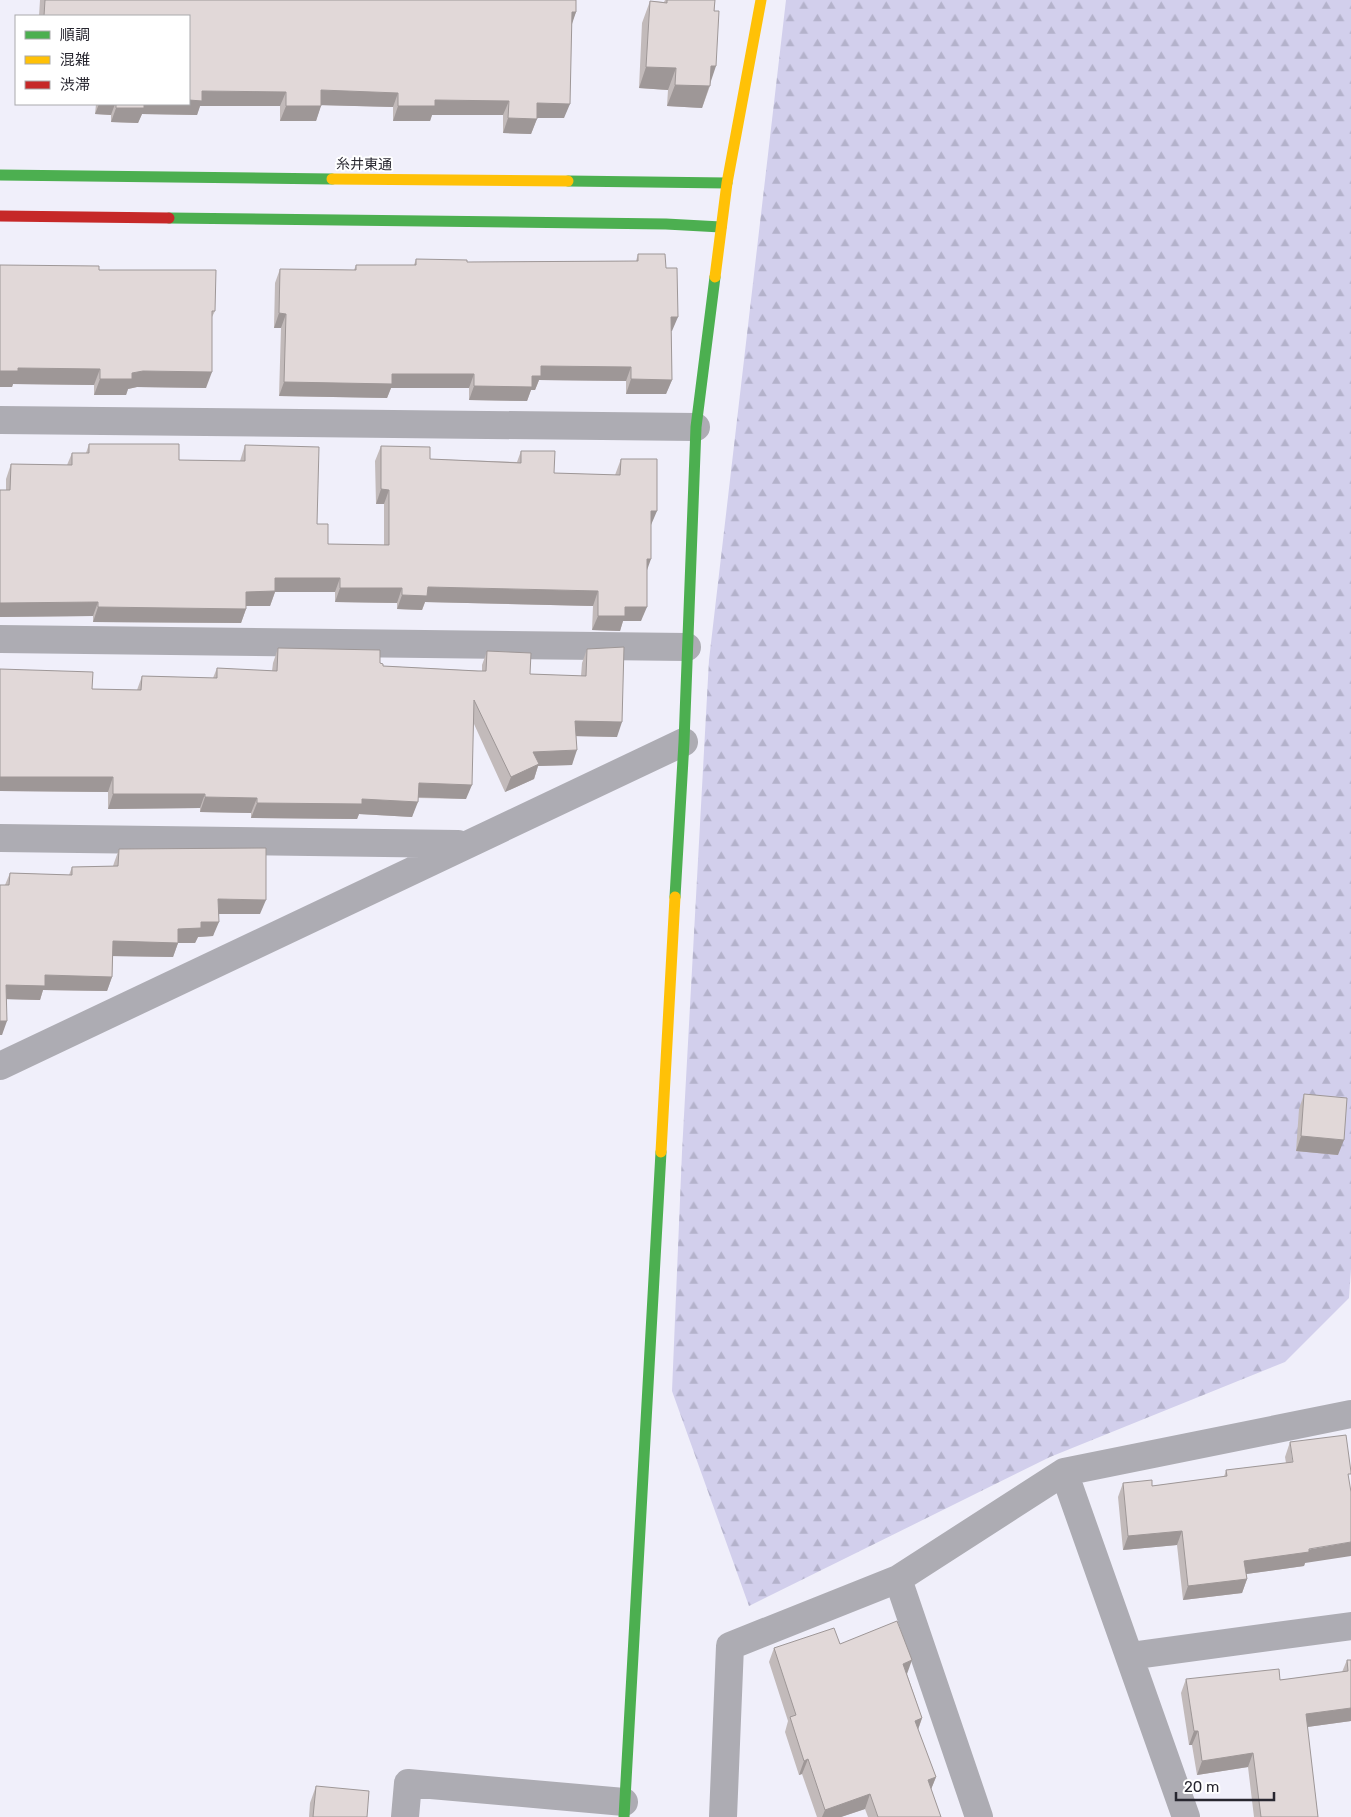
<svg xmlns="http://www.w3.org/2000/svg" width="1351" height="1817" font-family="Rubik,'Noto Sans JP',sans-serif">
  <style>
    .forest { fill: url(#forest-firs) }
    .lines { fill: none; stroke-linecap: round; stroke-linejoin: round }
    .street { stroke: #adacb3; stroke-width: 28 }
    .fast { stroke: #4caf50; stroke-width: 11 }
    .slow { stroke: #ffc107; stroke-width: 11 }
    .jam { stroke: #c62828; stroke-width: 11 }
    .wall { fill: #c2baba }
    .shaded-wall { fill: #9e9797 }
    .building { fill: #e1d8d8; stroke: #9e9797 }
    .labels { text-anchor: middle; stroke-width: 4; stroke-linejoin: round; paint-order: stroke }
    .street-label { font-size: 14px; fill: #282730; stroke: #fff }
  </style>
  <defs>
    <pattern id="forest-firs" width="22" height="20" patternUnits="userSpaceOnUse" patternTransform="scale(1.25)"><rect width="22" height="20" fill="#d2cfec"/><path d="M5 1l3.5 6h-7zM16 11l3.5 6h-7z" fill="#b4b2cb"/></pattern>
  </defs>
  <rect width="100%" height="100%" fill="#f0effa"/>
  <path class="forest" d="M 786,0 L 1351,0 L 1351,1269 L 1349,1298 L 1285,1362 L 1050,1457 L 749,1606 L 672,1391 L 682,1152 L 709,660 Z"/>
  <g class="lines">
    <path class="street" d="M 0,420 L 696,427
      M 0,639 L 687,647
      M 0,838 L 458,844
      M 0,1066 L 684,742
      M 1064,1472 L 1186,1817
      M 898,1579 L 979,1817
      M 1130,1656 L 1351,1626
      M 405,1817 L 408,1783 L 624,1802
      M 723,1817 L 730,1646 L 898,1579 L 1064,1472 L 1351,1414"/>
    <path class="fast" d="M 0,175 L 332,179
      M 568,181 L 727,183
      M 169,218 L 666,224 L 721,227
      M 675,897 L 684,742 L 696,427 L 715,277
      M 624,1817 L 661,1152"/>
    <path class="slow" d="M 332,179 L 568,181
      M 715,277 L 727,183 L 761,0
      M 661,1152 L 675,897"/>
    <path class="jam" d="M 0,216 L 169,218"/>
  </g>
  <path class="wall" d="M 40,0 L 576,0 L 576,12 L 571,24 L 564,118 L 537,118 L 531,134 L 503,133 L 503,115 L 432,115 L 430,121 L 393,121 L 393,107 L 321,105 L 316,121 L 280,121 L 280,106 L 200,106 L 197,115 L 142,114 L 138,123 L 111,122 L 111,115 L 95,114 L 96,104 L 189,104 L 189,16 L 39,16 Z
    M 665,0 L 715,0 L 710,86 L 702,108 L 667,106 L 668,90 L 639,88 L 642,23 L 650,1 L 664,2 Z
    M 638,254 L 666,268 L 672,331 L 671,331 L 672,380 L 666,394 L 626,394 L 626,381 L 539,380 L 535,390 L 531,390 L 527,401 L 469,400 L 469,388 L 391,388 L 387,398 L 279,396 L 281,328 L 274,328 L 275,283 L 280,269 L 354,270 L 356,265 L 414,265 L 416,259 L 467,262 L 636,261 Z
    M 99,270 L 215,311 L 212,317 L 206,388 L 137,387 L 128,389 L 126,395 L 94,395 L 94,385 L 13,384 L 12,387 L 0,387 Z
    M 89,444 L 179,460 L 240,461 L 245,445 L 317,524 L 328,544 L 384,545 L 384,504 L 376,504 L 375,461 L 381,446 L 430,459 L 517,462 L 521,451 L 554,473 L 615,475 L 621,459 L 651,525 L 641,621 L 623,621 L 620,631 L 592,630 L 593,606 L 425,602 L 422,610 L 397,609 L 397,603 L 335,602 L 335,592 L 275,592 L 270,606 L 246,606 L 246,609 L 241,623 L 93,622 L 93,616 L 0,617 L 0,490 L 6,490 L 6,479 L 11,464 L 67,465 L 72,453 L 86,453 Z
    M 278,648 L 380,663 L 383,666 L 482,671 L 482,665 L 487,651 L 530,674 L 581,676 L 582,663 L 587,649 L 617,737 L 576,736 L 572,765 L 538,766 L 534,779 L 505,792 L 474,724 L 466,799 L 418,798 L 412,817 L 359,814 L 357,819 L 251,818 L 251,813 L 200,812 L 200,808 L 108,809 L 108,792 L 0,791 L 0,669 L 92,689 L 137,690 L 142,676 L 213,678 L 217,668 L 272,671 L 273,663 Z
    M 119,849 L 260,914 L 219,914 L 213,936 L 198,937 L 195,943 L 178,943 L 173,957 L 113,956 L 112,977 L 107,991 L 43,990 L 40,1000 L 7,999 L 2,1035 L 0,1035 L 5,885 L 10,873 L 69,875 L 72,867 L 113,866 L 114,863 Z
    M 1304,1094 L 1338,1155 L 1296,1151 L 1299,1109 Z
    M 1290,1442 L 1305,1563 L 1304,1566 L 1246,1574 L 1247,1579 L 1242,1593 L 1183,1600 L 1177,1545 L 1123,1550 L 1118,1497 L 1123,1483 L 1152,1486 L 1224,1477 L 1226,1470 L 1286,1463 L 1285,1457 Z
    M 840,1644 L 907,1674 L 922,1718 L 918,1730 L 936,1777 L 931,1789 L 941,1817 L 868,1817 L 865,1809 L 841,1817 L 817,1817 L 802,1774 L 799,1775 L 785,1732 L 788,1721 L 769,1662 L 774,1648 Z
    M 1347,1660 L 1351,1660 L 1351,1721 L 1307,1727 L 1318,1817 L 1254,1817 L 1248,1767 L 1197,1775 L 1192,1745 L 1189,1745 L 1181,1693 L 1186,1679 L 1280,1680 L 1342,1672 Z
    M 316,1786 L 367,1817 L 309,1817 L 310,1803 Z"/>
  <path class="shaded-wall" d="M 572,12 L 576,12 L 571,27 Z
    M 711,66 L 716,66 L 702,108 L 667,106 L 675,85 Z
    M 646,67 L 676,68 L 668,90 L 639,88 Z
    M 321,90 L 398,93 L 393,107 L 316,105 Z
    M 202,91 L 286,92 L 280,106 L 200,106 L 197,115 L 142,114 L 138,123 L 111,122 L 116,108 L 142,104 L 189,104 L 189,100 Z
    M 435,100 L 509,101 L 503,115 L 432,115 L 430,121 L 393,121 L 398,106 Z
    M 537,103 L 570,104 L 564,118 L 532,118 Z
    M 99,104 L 115,104 L 111,115 L 95,114 Z
    M 286,106 L 321,106 L 316,121 L 280,121 Z
    M 508,118 L 537,119 L 531,134 L 503,133 Z
    M 279,313 L 286,314 L 281,328 L 274,328 Z
    M 671,317 L 678,317 L 672,331 L 666,331 Z
    M 541,366 L 631,367 L 626,381 L 539,380 L 535,390 L 531,390 L 527,401 L 469,400 L 474,386 Z
    M 18,368 L 100,369 L 94,385 L 13,384 L 12,387 L 0,387 L 0,371 Z
    M 143,371 L 212,372 L 206,388 L 137,387 L 128,389 L 126,395 L 94,395 L 100,379 Z
    M 392,374 L 474,374 L 469,388 L 391,388 L 387,398 L 279,396 L 284,382 Z
    M 631,379 L 672,380 L 666,394 L 626,394 Z
    M 381,489 L 389,490 L 384,504 L 376,504 Z
    M 651,511 L 657,511 L 651,525 L 646,525 Z
    M 647,559 L 651,559 L 646,573 Z
    M 275,578 L 340,578 L 335,592 L 275,592 L 270,606 L 241,606 L 246,592 Z
    M 428,587 L 598,591 L 593,606 L 425,602 L 422,610 L 397,609 L 402,595 Z
    M 340,588 L 402,588 L 397,603 L 335,602 Z
    M 98,602 L 93,616 L 0,617 L 0,603 Z
    M 98,607 L 246,609 L 241,623 L 93,622 Z
    M 625,607 L 647,607 L 641,621 L 623,621 L 620,631 L 592,630 L 598,616 Z
    M 575,721 L 622,722 L 617,737 L 570,736 Z
    M 577,750 L 572,765 L 538,766 L 534,779 L 505,792 L 511,777 L 533,752 Z
    M 0,777 L 113,777 L 108,792 L 0,791 Z
    M 419,783 L 472,785 L 466,799 L 413,797 Z
    M 113,794 L 205,794 L 200,808 L 108,809 Z
    M 205,797 L 257,798 L 251,813 L 200,812 Z
    M 362,799 L 418,802 L 412,817 L 359,814 L 357,819 L 251,818 L 257,803 Z
    M 218,899 L 266,900 L 260,914 L 213,914 Z
    M 201,922 L 219,922 L 213,936 L 198,937 L 195,943 L 178,943 L 173,957 L 108,956 L 113,941 L 178,929 Z
    M 45,975 L 112,977 L 107,991 L 43,990 L 40,1000 L 1,999 L 6,985 Z
    M 0,1021 L 7,1021 L 2,1035 L 0,1035 Z
    M 1301,1136 L 1344,1140 L 1338,1155 L 1296,1151 Z
    M 1182,1531 L 1177,1545 L 1123,1550 L 1128,1536 Z
    M 1351,1542 L 1351,1556 L 1305,1563 L 1304,1566 L 1239,1575 L 1244,1561 Z
    M 1247,1579 L 1242,1593 L 1183,1600 L 1188,1586 Z
    M 912,1660 L 907,1674 L 897,1678 L 903,1664 Z
    M 1351,1708 L 1351,1721 L 1300,1728 L 1306,1714 Z
    M 922,1718 L 917,1732 L 915,1721 Z
    M 1194,1731 L 1198,1731 L 1192,1745 L 1189,1745 Z
    M 1253,1753 L 1248,1767 L 1197,1775 L 1202,1761 Z
    M 808,1759 L 802,1774 L 799,1775 L 804,1761 Z
    M 936,1777 L 930,1792 L 928,1780 Z
    M 870,1794 L 865,1809 L 841,1817 L 822,1817 L 825,1810 Z"/>
  <path class="building" d="M 45,0 L 576,0 L 576,12 L 572,12 L 570,104 L 537,103 L 537,119 L 508,118 L 509,101 L 435,100 L 435,106 L 398,106 L 398,93 L 321,90 L 321,106 L 286,106 L 286,92 L 202,91 L 202,101 L 189,100 L 189,16 L 44,16 Z
    M 667,0 L 715,0 L 714,11 L 719,11 L 716,66 L 711,66 L 710,86 L 675,85 L 676,68 L 646,67 L 650,1 L 667,3 Z
    M 116,104 L 144,104 L 144,108 L 116,108 Z
    M 638,254 L 665,254 L 666,268 L 677,268 L 678,317 L 671,317 L 672,380 L 631,379 L 631,367 L 541,366 L 541,376 L 532,376 L 532,387 L 474,386 L 474,374 L 392,374 L 392,384 L 284,382 L 286,314 L 279,313 L 280,269 L 356,270 L 356,265 L 416,265 L 416,259 L 467,260 L 467,262 L 638,261 Z
    M 0,265 L 99,266 L 99,270 L 216,270 L 215,311 L 212,311 L 212,372 L 143,371 L 132,373 L 132,379 L 100,379 L 100,369 L 18,368 L 18,371 L 0,371 Z
    M 89,444 L 179,444 L 179,460 L 245,461 L 245,445 L 319,447 L 317,524 L 328,524 L 328,544 L 389,545 L 389,490 L 381,489 L 381,446 L 430,447 L 430,459 L 521,463 L 521,451 L 555,451 L 554,473 L 620,475 L 621,459 L 657,459 L 657,511 L 651,511 L 651,559 L 647,559 L 647,607 L 625,607 L 625,616 L 598,616 L 598,591 L 428,587 L 427,596 L 402,595 L 402,588 L 340,588 L 340,578 L 275,578 L 275,591 L 246,592 L 246,609 L 98,607 L 98,602 L 0,603 L 0,490 L 10,490 L 11,464 L 72,465 L 72,453 L 89,453 Z
    M 624,647 L 622,722 L 575,721 L 577,750 L 533,752 L 539,764 L 511,777 L 474,700 L 472,785 L 419,783 L 418,802 L 362,799 L 362,804 L 257,803 L 257,798 L 205,797 L 205,794 L 113,794 L 113,777 L 0,777 L 0,669 L 93,672 L 92,689 L 141,690 L 142,676 L 217,678 L 217,668 L 277,671 L 278,648 L 380,650 L 380,663 L 383,664 L 383,666 L 478,671 L 486,671 L 487,651 L 531,653 L 530,674 L 586,676 L 587,649 Z
    M 266,848 L 266,900 L 218,899 L 219,922 L 201,922 L 201,928 L 178,929 L 178,943 L 113,941 L 112,977 L 45,975 L 45,986 L 6,985 L 7,1021 L 0,1021 L 0,885 L 9,885 L 10,873 L 72,875 L 72,867 L 118,866 L 119,849 Z
    M 1304,1094 L 1347,1098 L 1344,1140 L 1301,1136 Z
    M 1346,1435 L 1351,1472 L 1351,1474 L 1348,1474 L 1351,1492 L 1351,1542 L 1309,1549 L 1309,1552 L 1244,1561 L 1247,1579 L 1188,1586 L 1182,1531 L 1128,1536 L 1123,1483 L 1152,1480 L 1152,1486 L 1227,1476 L 1226,1470 L 1293,1462 L 1290,1442 Z
    M 897,1621 L 912,1660 L 903,1664 L 922,1718 L 915,1721 L 936,1777 L 928,1780 L 941,1817 L 878,1817 L 870,1794 L 825,1810 L 808,1759 L 804,1761 L 790,1717 L 796,1715 L 774,1648 L 834,1628 L 840,1644 Z
    M 1347,1660 L 1351,1660 L 1351,1708 L 1306,1714 L 1318,1817 L 1261,1817 L 1253,1753 L 1202,1761 L 1198,1731 L 1194,1731 L 1186,1679 L 1279,1669 L 1280,1680 L 1348,1671 Z
    M 316,1786 L 369,1791 L 367,1817 L 313,1817 Z"/>
  <g class="labels">
    <g class="street-label">
      <text transform="translate(364 164) rotate(1)" y="5">糸井東通</text>
    </g>
  </g>
  <rect x="15" y="15" width="175" height="90" fill="#ffffff" stroke="#a9a9ac"/>
  <rect x="25" y="31" width="25" height="8" fill="#4caf50" stroke="#a9a9ac"/>
  <text x="60" y="40" font-size="15" fill="#282730">順調</text>
  <rect x="25" y="56" width="25" height="8" fill="#ffc107" stroke="#a9a9ac"/>
  <text x="60" y="65" font-size="15" fill="#282730">混雑</text>
  <rect x="25" y="81" width="25" height="8" fill="#c62828" stroke="#a9a9ac"/>
  <text x="60" y="90" font-size="15" fill="#282730">渋滞</text>
  <path d="M1176 1792v8h98v-8" fill="none" stroke="#282730" stroke-width="2.5"/>
  <text x="1184" y="1792" font-size="15" fill="#282730" stroke="#ffffff" stroke-width="4" paint-order="stroke">20 m</text>
</svg>
